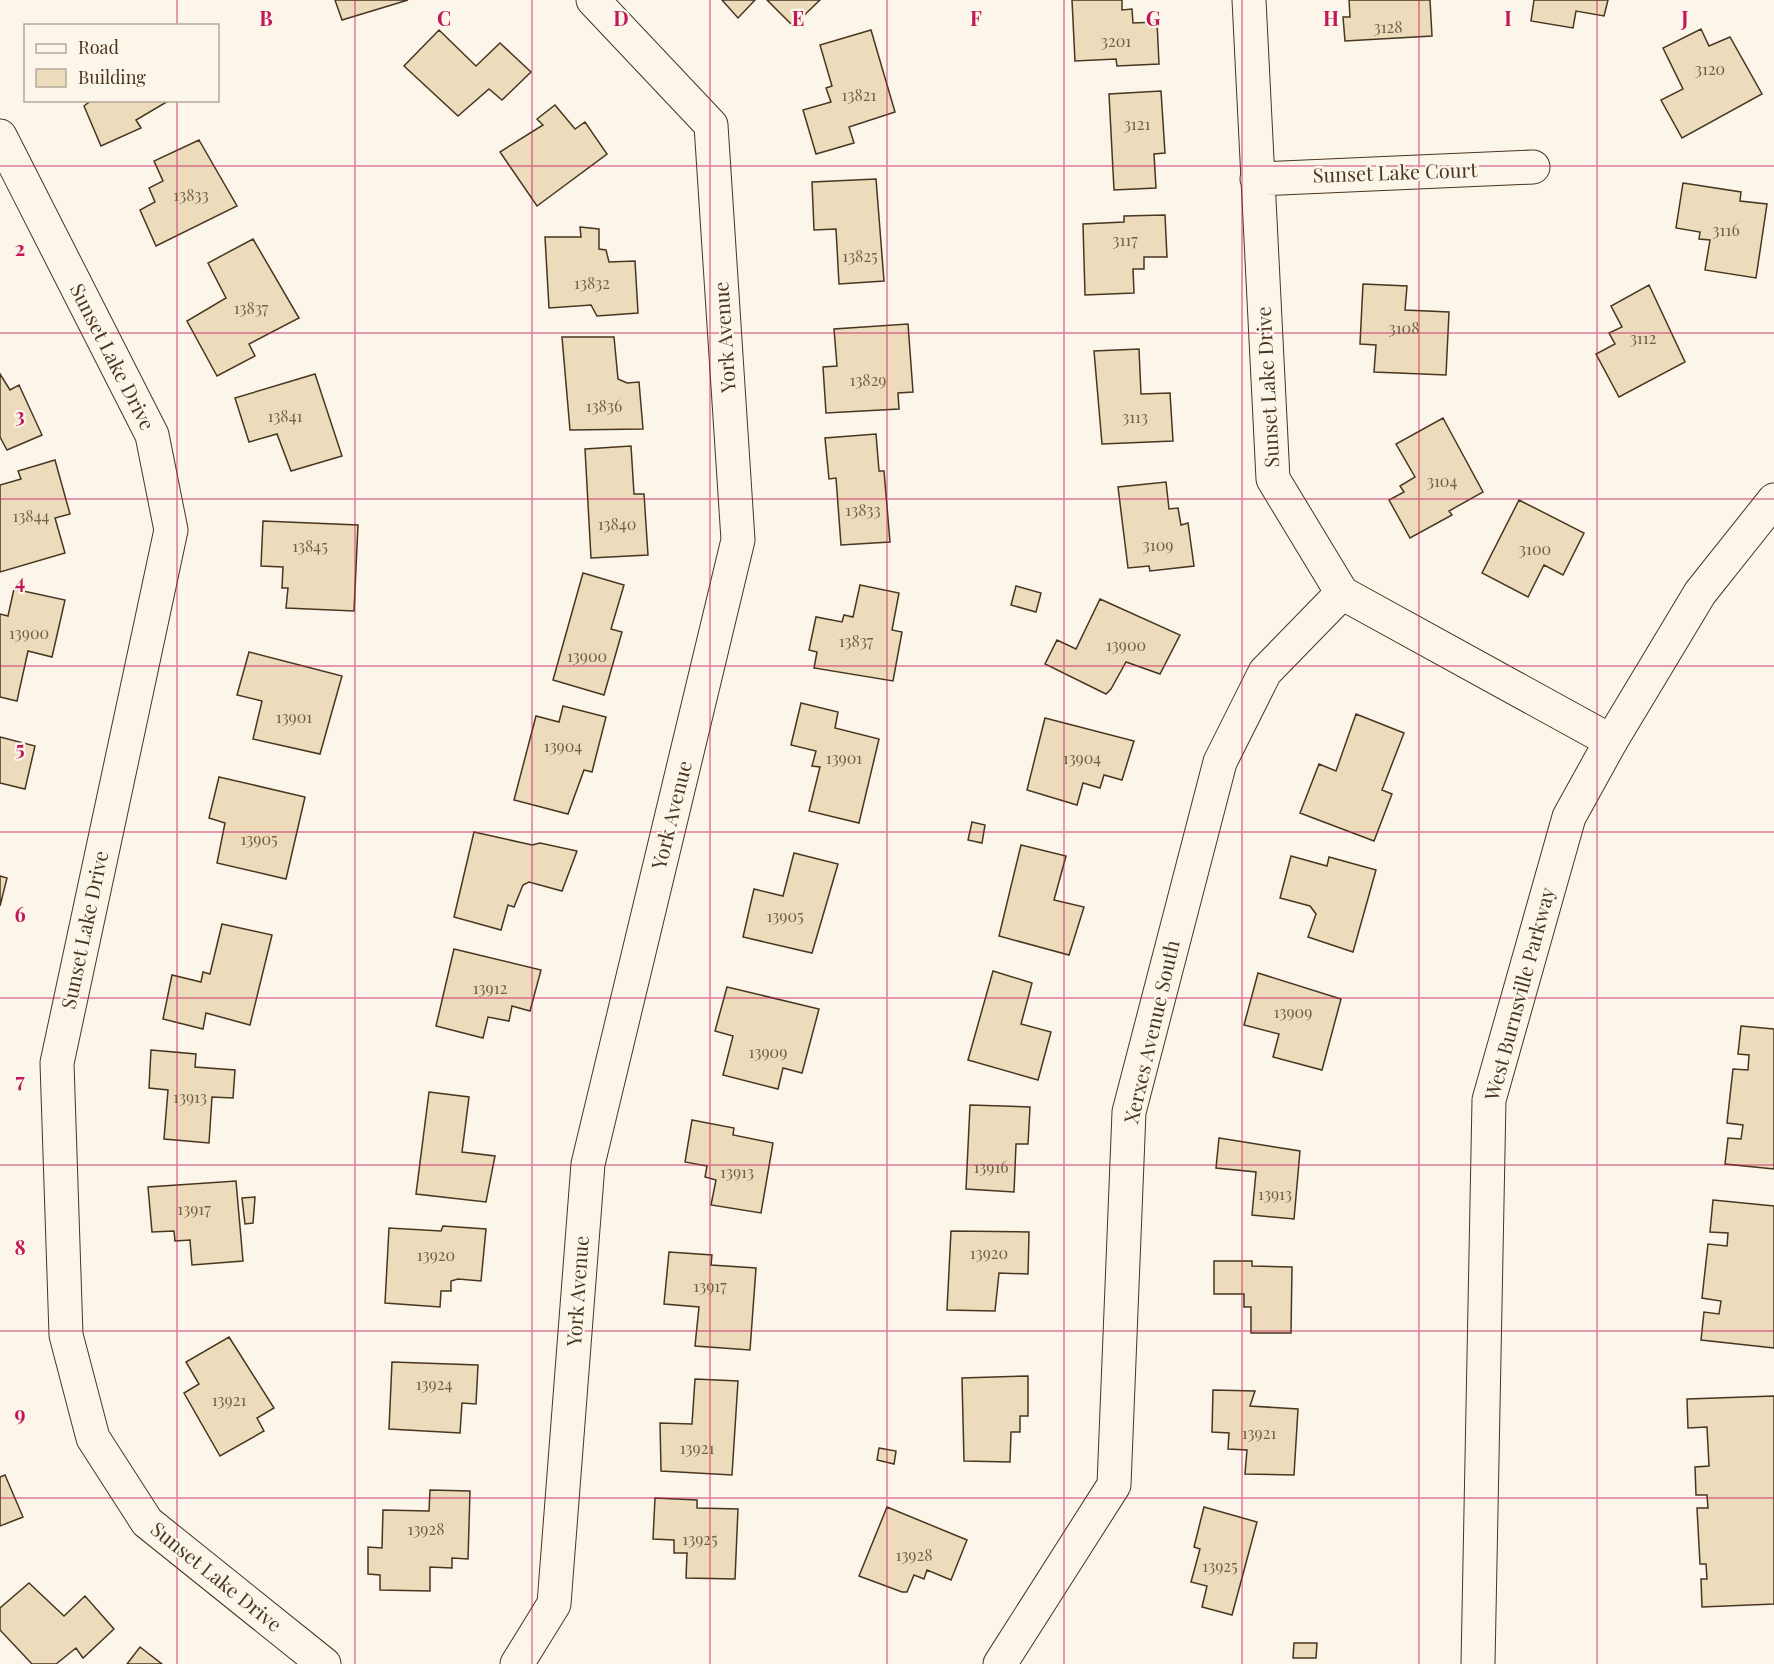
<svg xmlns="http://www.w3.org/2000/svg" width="1774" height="1664" font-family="'Playfair Display',serif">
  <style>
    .building { fill: #ecdcbc; stroke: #4a3520; stroke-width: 1.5 }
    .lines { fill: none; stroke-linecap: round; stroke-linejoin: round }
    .minor-casing { stroke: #4a3520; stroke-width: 35 }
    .tertiary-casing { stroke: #4a3520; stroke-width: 35 }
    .minor { stroke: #fbf6e9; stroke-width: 33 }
    .tertiary { stroke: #fbf6e9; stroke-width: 33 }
    .grid { fill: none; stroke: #c2185b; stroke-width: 1.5; stroke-opacity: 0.55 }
    .labels { text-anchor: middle; stroke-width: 4.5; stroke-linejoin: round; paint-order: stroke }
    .number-label { font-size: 16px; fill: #725f47 }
    .street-label { font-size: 20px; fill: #4a3520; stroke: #fbf6e9 }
    .grid-label { font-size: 20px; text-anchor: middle; font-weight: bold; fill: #c2185b; stroke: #fbf6e9; stroke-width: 4.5; stroke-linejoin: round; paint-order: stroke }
  </style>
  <rect width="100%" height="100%" fill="#fbf6e9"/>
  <path class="building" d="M 335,0 L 408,0 L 342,20 Z
    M 722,0 L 755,0 L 738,18 Z
    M 767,0 L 820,0 L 793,26 Z
    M 1072,0 L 1122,0 L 1122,10 L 1132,9 L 1133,23 L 1157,22 L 1159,64 L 1117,66 L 1116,59 L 1075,61 Z
    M 1349,0 L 1430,0 L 1432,36 L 1345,41 L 1343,17 L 1350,17 Z
    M 1534,0 L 1608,0 L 1604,16 L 1576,11 L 1573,28 L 1531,21 Z
    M 1701,29 L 1709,46 L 1730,37 L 1762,94 L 1682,138 L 1661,100 L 1683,89 L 1663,48 Z
    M 439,30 L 476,66 L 500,43 L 531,72 L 502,100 L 489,89 L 458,116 L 404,66 Z
    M 871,30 L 895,112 L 849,127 L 854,143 L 816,154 L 803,110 L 831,102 L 826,88 L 832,86 L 820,45 Z
    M 1161,91 L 1165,153 L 1154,154 L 1156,188 L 1114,190 L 1109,94 Z
    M 92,100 L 170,100 L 136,120 L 141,128 L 101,146 L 84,106 Z
    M 555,105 L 575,129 L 585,122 L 607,154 L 537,206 L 500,152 L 543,125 L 537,119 Z
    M 199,140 L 237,206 L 156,246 L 140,210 L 155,202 L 149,188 L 163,181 L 154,161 Z
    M 876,179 L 884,281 L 839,284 L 836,229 L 814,230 L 812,182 Z
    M 1683,183 L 1741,192 L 1740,201 L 1767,204 L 1756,278 L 1705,270 L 1710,240 L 1699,239 L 1700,232 L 1676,228 Z
    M 1165,215 L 1167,257 L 1144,257 L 1144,269 L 1133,269 L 1134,293 L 1085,295 L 1083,224 L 1124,222 L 1124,216 Z
    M 580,227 L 599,229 L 599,249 L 606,250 L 609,262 L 635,261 L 638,313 L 597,316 L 591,305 L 549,308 L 545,237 L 581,237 Z
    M 253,239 L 299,318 L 249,344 L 255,356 L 217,376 L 187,321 L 226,298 L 208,263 Z
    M 1363,284 L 1407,286 L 1405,310 L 1449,312 L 1446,375 L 1374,372 L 1376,345 L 1360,344 Z
    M 1649,285 L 1685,362 L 1619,397 L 1596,354 L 1615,344 L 1609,333 L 1622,327 L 1611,306 Z
    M 908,324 L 913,392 L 898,393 L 899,409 L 826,413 L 823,367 L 837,366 L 834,329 Z
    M 562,337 L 614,337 L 618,379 L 627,383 L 639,382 L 643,429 L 570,430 Z
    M 1139,349 L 1141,394 L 1170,393 L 1173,441 L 1102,444 L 1094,351 Z
    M 0,374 L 10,390 L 19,385 L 42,435 L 7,450 L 0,437 Z
    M 315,374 L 342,456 L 291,471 L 277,434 L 249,442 L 235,398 Z
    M 1443,418 L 1483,492 L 1449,511 L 1452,515 L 1410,538 L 1389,500 L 1404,492 L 1400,486 L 1415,477 L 1396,444 Z
    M 876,434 L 879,471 L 884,471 L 890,542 L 841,545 L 836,478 L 829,479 L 825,438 Z
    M 631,446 L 634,494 L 644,494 L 648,555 L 591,558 L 585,449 Z
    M 55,460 L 70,514 L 55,518 L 65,553 L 0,572 L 0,485 L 21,479 L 18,471 Z
    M 1166,482 L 1169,509 L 1178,508 L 1181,525 L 1188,523 L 1194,566 L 1150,571 L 1149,566 L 1128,568 L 1118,487 Z
    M 1519,500 L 1584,533 L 1563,575 L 1544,565 L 1528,597 L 1482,573 Z
    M 263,521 L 358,525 L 354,611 L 286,608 L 288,588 L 282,588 L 283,567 L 261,566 Z
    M 583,573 L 624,585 L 611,629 L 622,632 L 604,695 L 553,680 Z
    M 860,585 L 899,593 L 892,630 L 902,632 L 893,681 L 814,668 L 817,652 L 809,650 L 816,617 L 842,622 L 844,615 L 853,617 Z
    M 1016,586 L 1041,593 L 1036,612 L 1011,605 Z
    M 14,589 L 65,600 L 52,657 L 28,651 L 17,701 L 0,697 L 0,614 L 8,616 Z
    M 1100,599 L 1180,635 L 1160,674 L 1126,662 L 1111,689 L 1106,694 L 1045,664 L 1057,640 L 1076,649 Z
    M 249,652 L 342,676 L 320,754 L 253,739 L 262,701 L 237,695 Z
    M 801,703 L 838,712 L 835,728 L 879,739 L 859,823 L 809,811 L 820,767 L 812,766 L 816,751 L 791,745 Z
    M 563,706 L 606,717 L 592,772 L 584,770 L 568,814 L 514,800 L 536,716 L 559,722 Z
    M 1356,714 L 1404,733 L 1382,790 L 1392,794 L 1374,841 L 1300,813 L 1319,764 L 1336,771 Z
    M 1045,718 L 1134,741 L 1122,780 L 1104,775 L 1100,788 L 1083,783 L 1077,805 L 1027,790 Z
    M 0,737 L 35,746 L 25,789 L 0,783 Z
    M 219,777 L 305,797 L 286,879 L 217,863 L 225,823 L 209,818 Z
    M 972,822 L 985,825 L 982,843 L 968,840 Z
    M 474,832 L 532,845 L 540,843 L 577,851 L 562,891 L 529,882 L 523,885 L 514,907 L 508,905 L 501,930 L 454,917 Z
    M 1021,845 L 1066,856 L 1054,900 L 1084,907 L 1069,955 L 999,936 Z
    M 794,853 L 838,864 L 812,953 L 743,937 L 754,889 L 783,896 Z
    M 1291,856 L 1327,866 L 1329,857 L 1376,870 L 1353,952 L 1308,937 L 1316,914 L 1310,906 L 1280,898 Z
    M 0,876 L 7,878 L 0,906 Z
    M 222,924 L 272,935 L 250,1025 L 206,1013 L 203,1029 L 163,1019 L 172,975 L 201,982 L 203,972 L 210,974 Z
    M 454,949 L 541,970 L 530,1011 L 512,1006 L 509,1021 L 488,1017 L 483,1038 L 436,1026 Z
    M 993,971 L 1032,983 L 1021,1024 L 1051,1032 L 1038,1080 L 968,1060 Z
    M 1258,973 L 1341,999 L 1322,1070 L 1273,1057 L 1279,1034 L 1244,1025 Z
    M 727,987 L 819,1009 L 802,1073 L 783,1068 L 778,1089 L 723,1075 L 733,1036 L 715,1031 Z
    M 1741,1026 L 1774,1029 L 1774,1169 L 1725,1164 L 1728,1138 L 1741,1139 L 1743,1125 L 1727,1123 L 1733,1069 L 1748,1070 L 1749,1055 L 1738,1054 Z
    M 151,1050 L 196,1054 L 195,1067 L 235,1070 L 233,1098 L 212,1097 L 209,1143 L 164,1139 L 168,1090 L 149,1088 Z
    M 429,1092 L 469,1097 L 462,1152 L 495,1156 L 486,1202 L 416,1194 Z
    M 970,1105 L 1030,1107 L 1028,1144 L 1016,1144 L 1014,1192 L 966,1189 Z
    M 692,1120 L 734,1128 L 733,1135 L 773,1143 L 761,1213 L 711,1205 L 716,1180 L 705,1177 L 707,1166 L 685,1162 Z
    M 1219,1138 L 1300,1151 L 1294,1219 L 1252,1215 L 1256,1172 L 1216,1168 Z
    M 236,1181 L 243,1261 L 192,1265 L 190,1240 L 175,1241 L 174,1231 L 152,1232 L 148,1187 Z
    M 255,1197 L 253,1223 L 245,1224 L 242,1198 Z
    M 1713,1200 L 1774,1206 L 1774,1348 L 1701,1340 L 1704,1312 L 1719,1314 L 1721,1301 L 1702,1298 L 1708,1244 L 1727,1246 L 1728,1233 L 1710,1232 Z
    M 443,1226 L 486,1229 L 481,1281 L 458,1279 L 451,1281 L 451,1291 L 441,1291 L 440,1307 L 385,1303 L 389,1228 L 441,1231 Z
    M 951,1231 L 1029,1232 L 1028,1274 L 999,1273 L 995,1311 L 947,1310 Z
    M 669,1252 L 712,1255 L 711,1265 L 756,1268 L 750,1350 L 695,1346 L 699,1307 L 664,1304 Z
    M 1214,1261 L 1252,1261 L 1252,1266 L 1292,1267 L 1291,1333 L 1251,1333 L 1251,1307 L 1244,1307 L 1244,1294 L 1214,1294 Z
    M 229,1337 L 274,1408 L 257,1418 L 264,1431 L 220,1456 L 184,1393 L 199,1384 L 186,1362 Z
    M 392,1362 L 478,1365 L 476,1404 L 462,1403 L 460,1433 L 389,1429 Z
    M 1028,1376 L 1028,1416 L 1020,1416 L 1020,1432 L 1011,1432 L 1010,1462 L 964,1461 L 962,1378 Z
    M 695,1379 L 738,1381 L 732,1475 L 661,1471 L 660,1423 L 692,1424 Z
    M 1213,1390 L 1255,1391 L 1250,1406 L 1298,1409 L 1294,1475 L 1245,1474 L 1247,1450 L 1228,1449 L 1229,1433 L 1212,1432 Z
    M 1774,1396 L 1774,1604 L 1702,1607 L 1701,1579 L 1707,1579 L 1706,1564 L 1700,1564 L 1697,1508 L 1708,1508 L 1707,1495 L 1696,1495 L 1695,1467 L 1709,1466 L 1707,1427 L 1688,1428 L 1687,1399 Z
    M 879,1448 L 896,1451 L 894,1464 L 877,1460 Z
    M 5,1475 L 23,1517 L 0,1526 L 0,1477 Z
    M 430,1490 L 470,1491 L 468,1559 L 452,1558 L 452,1568 L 430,1567 L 430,1591 L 380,1590 L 380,1575 L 368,1574 L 368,1547 L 382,1548 L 383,1510 L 429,1511 Z
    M 655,1498 L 697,1500 L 697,1508 L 738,1509 L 735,1579 L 686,1578 L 687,1553 L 674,1553 L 674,1540 L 653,1539 Z
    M 887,1507 L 967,1540 L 951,1580 L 927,1570 L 924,1579 L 914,1575 L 907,1592 L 902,1592 L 859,1576 Z
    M 1204,1507 L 1257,1522 L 1232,1615 L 1202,1607 L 1207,1586 L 1191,1582 L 1200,1549 L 1194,1547 Z
    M 29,1583 L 64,1616 L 85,1596 L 114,1629 L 83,1658 L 76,1648 L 56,1664 L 32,1664 L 0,1630 L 0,1608 Z
    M 1294,1643 L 1317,1643 L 1316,1658 L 1293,1658 Z
    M 140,1647 L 162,1664 L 127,1664 Z"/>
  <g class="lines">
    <defs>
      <path id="minor" d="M 1249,0 L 1273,479 L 1342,593 L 1611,741
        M 0,136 L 152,435 L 171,530 L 57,1063 L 66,1335 L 93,1438 L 147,1522 L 324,1664
        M 1257,179 L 1533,167
        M 517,1664 L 554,1604 L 588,1164 L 738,540 L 711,125 L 593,0
        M 1000,1664 L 1114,1485 L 1129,1112 L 1220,762 L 1265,672 L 1342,593"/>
      <path id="tertiary" d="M 1478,1664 L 1489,1100 L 1569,817 L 1611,741 L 1700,593 L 1774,500"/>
    </defs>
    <use href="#minor" class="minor-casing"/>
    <use href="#tertiary" class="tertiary-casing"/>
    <use href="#minor" class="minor"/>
    <use href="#tertiary" class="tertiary"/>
  </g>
  <path class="grid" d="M 177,0 L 177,26M 355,0 L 355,1664M 532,0 L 532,1664M 710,0 L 710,1664M 887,0 L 887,1664M 1064,0 L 1064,1664M 1242,0 L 1242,1664M 1419,0 L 1419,1664M 1597,0 L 1597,1664M 177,100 L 177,1664M 0,166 L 1774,166M 0,333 L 1774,333M 0,499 L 1774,499M 0,666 L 1774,666M 0,832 L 1774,832M 0,998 L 1774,998M 0,1165 L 1774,1165M 0,1331 L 1774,1331M 0,1498 L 1774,1498"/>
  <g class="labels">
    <g class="number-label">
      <text x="1388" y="33">3128</text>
      <text x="1116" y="47">3201</text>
      <text x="1710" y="75">3120</text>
      <text x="859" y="101">13821</text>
      <text x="1137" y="130">3121</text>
      <text x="191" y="201">13833</text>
      <text x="1726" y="236">3116</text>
      <text x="1125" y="246">3117</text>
      <text x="860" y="262">13825</text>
      <text x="592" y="289">13832</text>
      <text x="251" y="314">13837</text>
      <text x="1404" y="334">3108</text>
      <text x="1643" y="344">3112</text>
      <text x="868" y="386">13829</text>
      <text x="604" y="412">13836</text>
      <text x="285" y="422">13841</text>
      <text x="1135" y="423">3113</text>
      <text x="1442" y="487">3104</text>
      <text x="863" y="516">13833</text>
      <text x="31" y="522">13844</text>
      <text x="617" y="530">13840</text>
      <text x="1158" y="551">3109</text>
      <text x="310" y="552">13845</text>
      <text x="1535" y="555">3100</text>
      <text x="29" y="639">13900</text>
      <text x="856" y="647">13837</text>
      <text x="1126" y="651">13900</text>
      <text x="587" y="662">13900</text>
      <text x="294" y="723">13901</text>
      <text x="563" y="752">13904</text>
      <text x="844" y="764">13901</text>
      <text x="1082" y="764">13904</text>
      <text x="259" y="845">13905</text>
      <text x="785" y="922">13905</text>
      <text x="490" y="994">13912</text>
      <text x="1293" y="1018">13909</text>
      <text x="768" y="1058">13909</text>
      <text x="190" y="1103">13913</text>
      <text x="991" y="1173">13916</text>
      <text x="737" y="1178">13913</text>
      <text x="1275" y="1200">13913</text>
      <text x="194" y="1215">13917</text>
      <text x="989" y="1259">13920</text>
      <text x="436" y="1261">13920</text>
      <text x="710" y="1292">13917</text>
      <text x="434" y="1390">13924</text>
      <text x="229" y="1406">13921</text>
      <text x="1259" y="1439">13921</text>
      <text x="697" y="1454">13921</text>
      <text x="426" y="1535">13928</text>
      <text x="700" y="1545">13925</text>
      <text x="914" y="1561">13928</text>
      <text x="1220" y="1572">13925</text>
    </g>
    <g class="street-label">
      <text transform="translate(1395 173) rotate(-2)" y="7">Sunset Lake Court</text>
      <text transform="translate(725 337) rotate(-94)" y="7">York Avenue</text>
      <text transform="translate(112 357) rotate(63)" y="7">Sunset Lake Drive</text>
      <text transform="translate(1268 387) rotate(-93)" y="7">Sunset Lake Drive</text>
      <text transform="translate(672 815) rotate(-76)" y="7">York Avenue</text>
      <text transform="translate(85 930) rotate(-78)" y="7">Sunset Lake Drive</text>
      <text transform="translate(1520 994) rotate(-75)" y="7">West Burnsville Parkway</text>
      <text transform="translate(1152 1032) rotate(-77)" y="7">Xerxes Avenue South</text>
      <text transform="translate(578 1291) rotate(-86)" y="7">York Avenue</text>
      <text transform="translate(216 1577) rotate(39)" y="7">Sunset Lake Drive</text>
    </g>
  </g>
  <g class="grid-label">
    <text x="266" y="26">B</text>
    <text x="444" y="26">C</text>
    <text x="621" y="26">D</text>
    <text x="798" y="26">E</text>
    <text x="976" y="26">F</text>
    <text x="1153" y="26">G</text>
    <text x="1331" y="26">H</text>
    <text x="1508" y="26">I</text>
    <text x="1685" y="26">J</text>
    <text x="20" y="256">2</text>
    <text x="20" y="423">3</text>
    <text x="20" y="589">4</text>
    <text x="20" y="756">5</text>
    <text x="20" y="922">6</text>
    <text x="20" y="1088">7</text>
    <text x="20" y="1255">8</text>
    <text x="20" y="1421">9</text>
  </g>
  <rect x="24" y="24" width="195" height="78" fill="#fbf6e9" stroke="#b4a999" stroke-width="1.5"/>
  <rect x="36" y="44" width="30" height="9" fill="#fbf6e9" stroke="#b4a999" stroke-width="1.5"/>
  <text x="78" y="54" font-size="18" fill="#4a3520">Road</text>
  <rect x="36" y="69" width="30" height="18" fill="#ecdcbc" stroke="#b4a999" stroke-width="1.5"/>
  <text x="78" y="84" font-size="18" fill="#4a3520">Building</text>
</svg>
